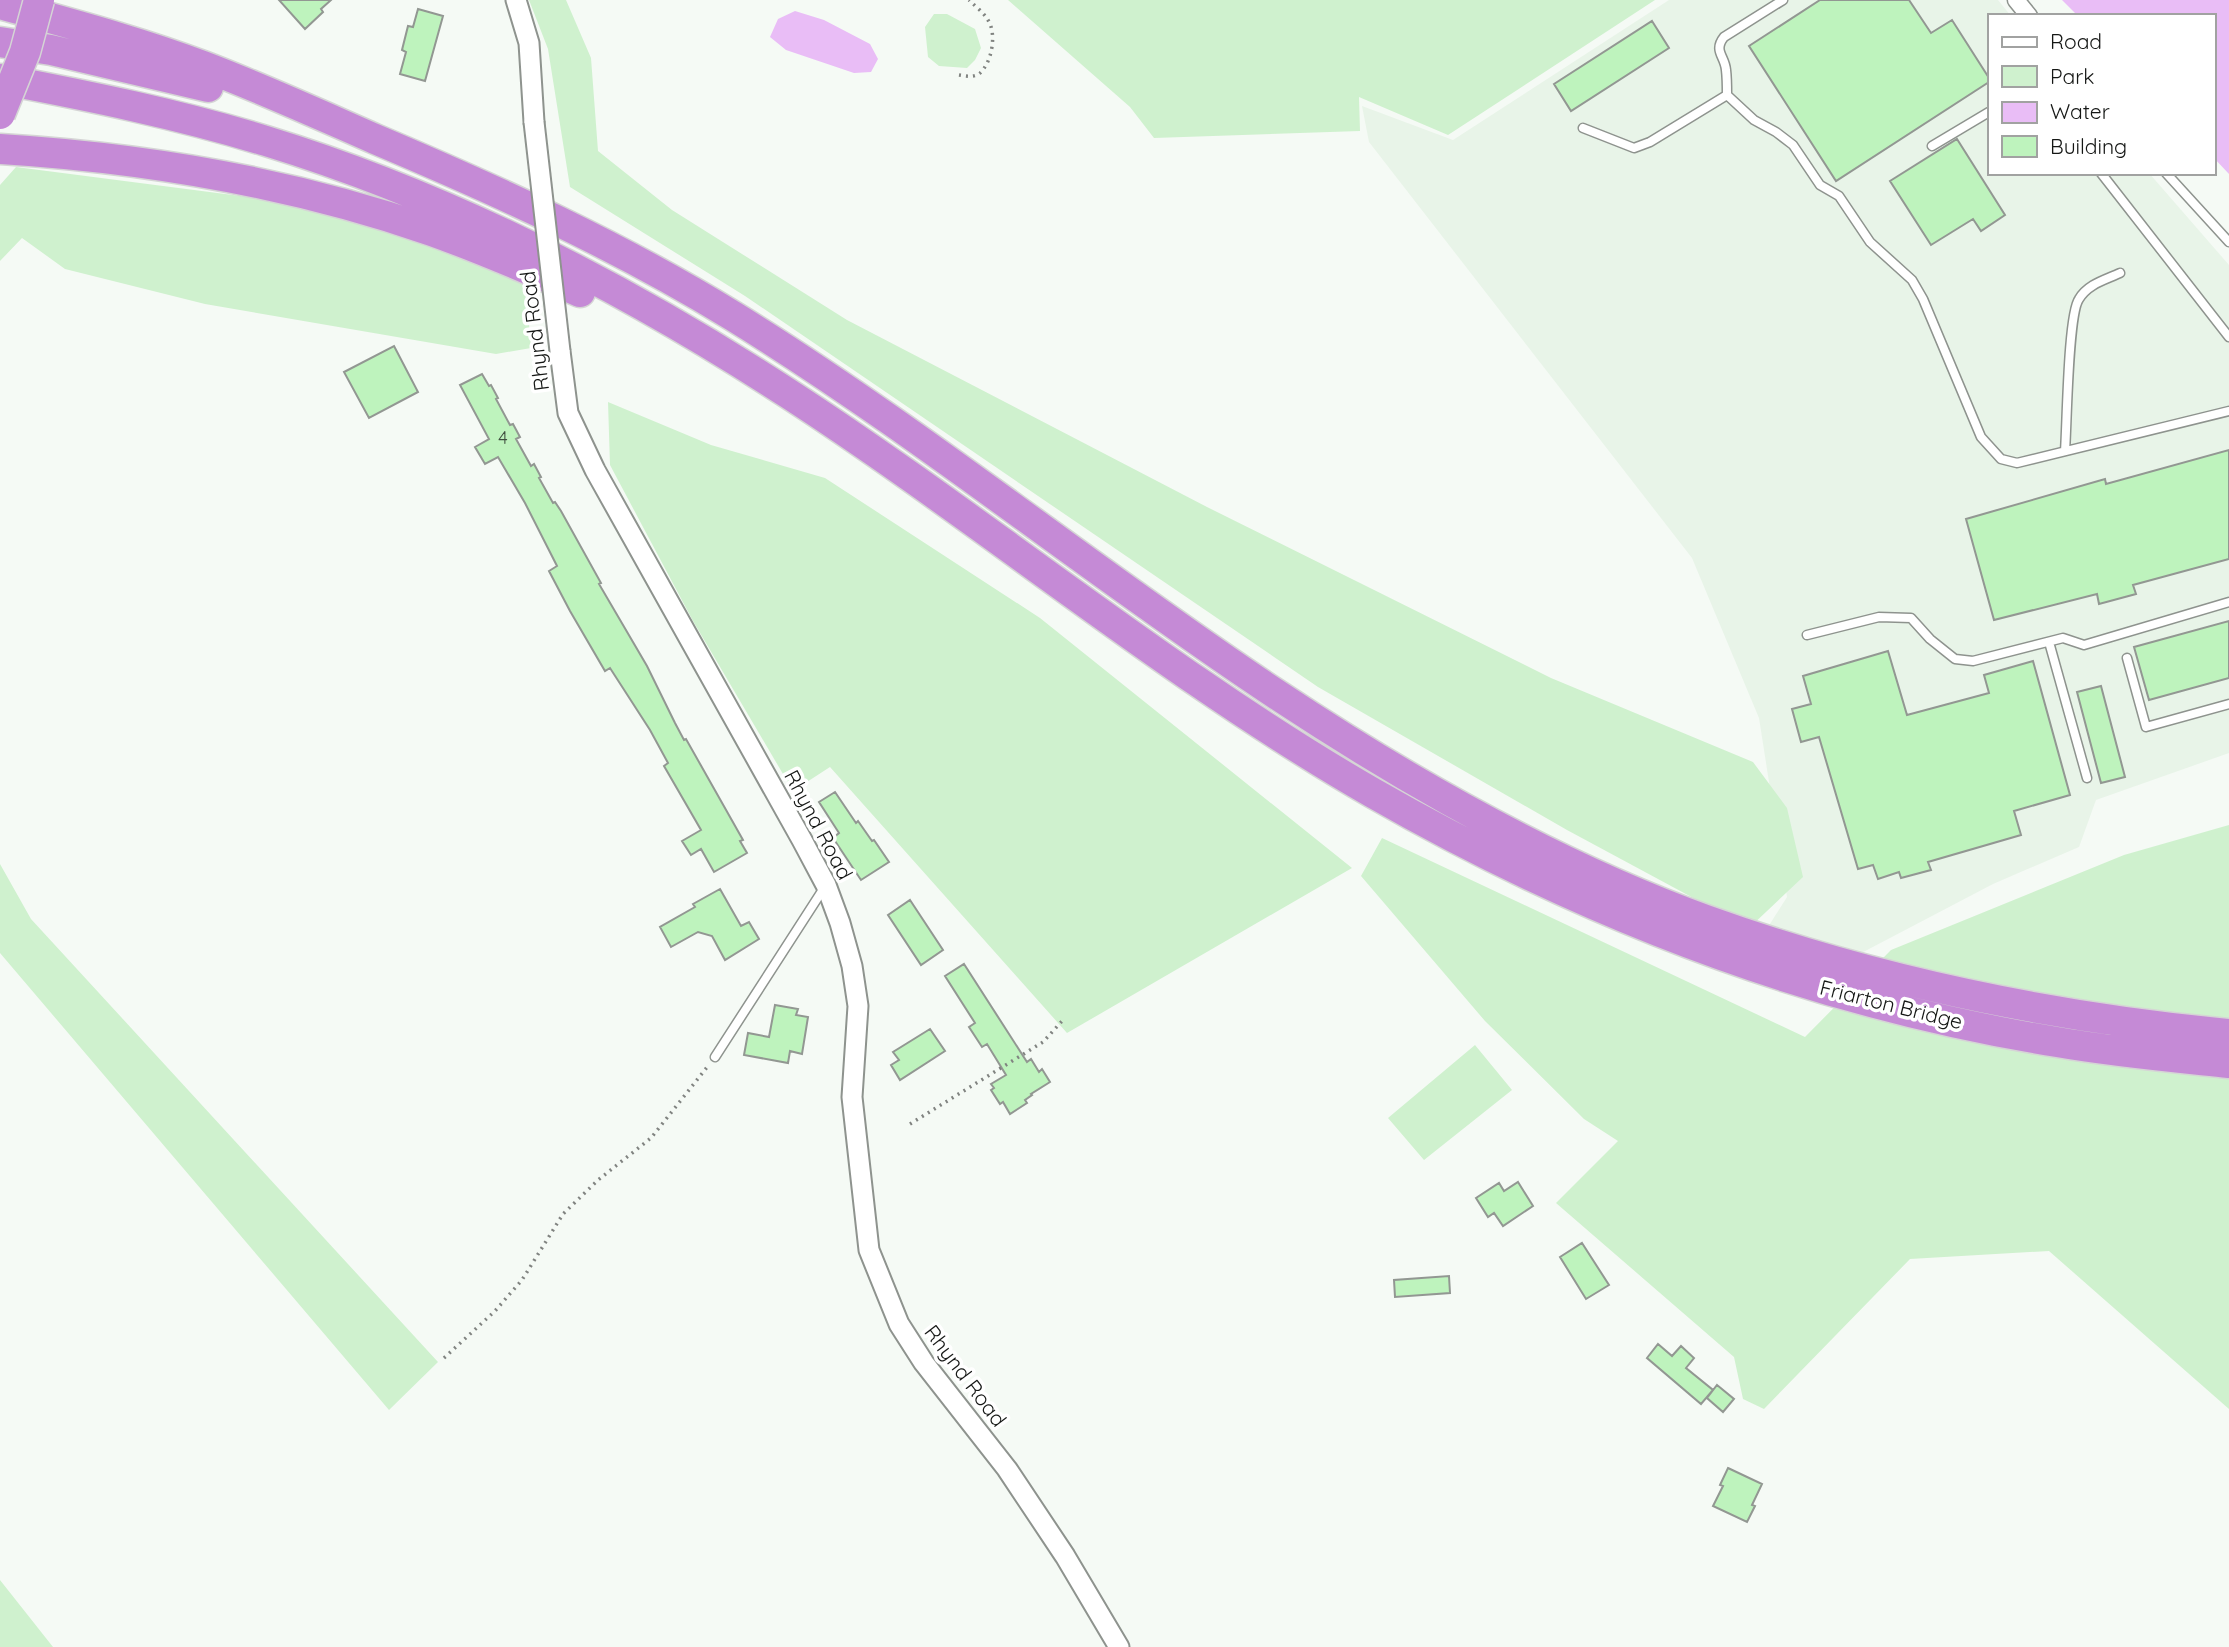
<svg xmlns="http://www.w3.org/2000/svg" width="2229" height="1647" font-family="Quicksand,sans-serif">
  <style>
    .built { fill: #e8f4e8 }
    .green { fill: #cff1ce }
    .water { fill: #e9bdf6 }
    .building { fill: #bef3bd; stroke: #929792; stroke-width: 2 }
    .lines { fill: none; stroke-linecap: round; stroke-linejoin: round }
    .service-casing { stroke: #8e938e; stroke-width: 11 }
    .minor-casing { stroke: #8e938e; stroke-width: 19 }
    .tertiary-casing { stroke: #8e938e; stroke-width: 23 }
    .motorway-casing { stroke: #d5d5d5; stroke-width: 33 }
    .path { stroke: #808380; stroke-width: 3.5; stroke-dasharray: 2 5; stroke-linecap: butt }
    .service { stroke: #fff; stroke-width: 8 }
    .minor { stroke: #fff; stroke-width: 16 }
    .tertiary { stroke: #fff; stroke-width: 19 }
    .motorway { stroke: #c58ad6; stroke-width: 30 }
    .tertiary-bridge-casing { stroke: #8e938e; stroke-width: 23; stroke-linecap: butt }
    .motorway-bridge-casing { stroke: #d5d5d5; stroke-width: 33; stroke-linecap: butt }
    .tertiary-bridge { stroke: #fff; stroke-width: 19 }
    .motorway-bridge { stroke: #c58ad6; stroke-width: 30 }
    .labels { text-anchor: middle; stroke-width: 7; stroke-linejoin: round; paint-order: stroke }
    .number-label { font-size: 18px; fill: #3f4e3f }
    .street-label { font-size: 21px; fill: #151715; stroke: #fff }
  </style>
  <rect width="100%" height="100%" fill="#f5faf5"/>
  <path class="built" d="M 1669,0 L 1998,0 L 2011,16 L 1989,16 L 1989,173 L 2149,173 L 2229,265 L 2229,753 L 2096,800 L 2079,847 L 1993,884 L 1827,971 L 1763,935 L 1787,897 L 1759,718 L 1692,558 L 1369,142 L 1362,106 L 1453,140 Z"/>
  <path class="green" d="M 529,0 L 566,0 L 591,58 L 598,151 L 672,210 L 847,320 L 1207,507 L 1551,678 L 1753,762 L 1787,808 L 1803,877 L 1749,928 L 1567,830 L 1318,687 L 745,296 L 570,187 L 548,49 Z
    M 1008,0 L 1655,0 L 1448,135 L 1359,97 L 1360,131 L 1154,138 L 1130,107 Z
    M 934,14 L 947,14 L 975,29 L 981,48 L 975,60 L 967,68 L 939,66 L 928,57 L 925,27 Z
    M 16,167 L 294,203 L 525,277 L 531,348 L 496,354 L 205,304 L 65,269 L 22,238 L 0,261 L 0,185 Z
    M 608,402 L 711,445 L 825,478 L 1040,618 L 1352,868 L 1067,1033 L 830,767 L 793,791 L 693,621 L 610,465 Z
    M 2229,825 L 2229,1409 L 2049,1251 L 1910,1259 L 1764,1409 L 1743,1399 L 1734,1357 L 1556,1203 L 1618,1141 L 1584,1119 L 1485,1021 L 1361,876 L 1382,838 L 1805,1037 L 1891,950 L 2124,855 Z
    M 0,864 L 31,919 L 438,1362 L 389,1410 L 0,953 Z
    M 1475,1045 L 1512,1090 L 1424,1160 L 1388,1118 Z
    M 0,1580 L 53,1647 L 0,1647 Z"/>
  <path class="water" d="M 2062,0 L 2229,0 L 2229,174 L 2213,157 L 2213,16 L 2078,16 Z
    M 795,11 L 824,20 L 870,44 L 878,59 L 871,72 L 854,73 L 786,50 L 770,37 L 778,19 Z"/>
  <path class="building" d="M 279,0 L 331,0 L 321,9 L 323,12 L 305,29 Z
    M 1820,0 L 1909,0 L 1931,33 L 1952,20 L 1989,78 L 1989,82 L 1836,181 L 1749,46 Z
    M 418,9 L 443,16 L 425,81 L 400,74 L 406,52 L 402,50 L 408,26 L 413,27 Z
    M 1652,21 L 1669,48 L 1571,111 L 1554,84 Z
    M 1957,139 L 2005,215 L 1981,231 L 1973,219 L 1931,245 L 1890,181 Z
    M 394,346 L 418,392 L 369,418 L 344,372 Z
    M 482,374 L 489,386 L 491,385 L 498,398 L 496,399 L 510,425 L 513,424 L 520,437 L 516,439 L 531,466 L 534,464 L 541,477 L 539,478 L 553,503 L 555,502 L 561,511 L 601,583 L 599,584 L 647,666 L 675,723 L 684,740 L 686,739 L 743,840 L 740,841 L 747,853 L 714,872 L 701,849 L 691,855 L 682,841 L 701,830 L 664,766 L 668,763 L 650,730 L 610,668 L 605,671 L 570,611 L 549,571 L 557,566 L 525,503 L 498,457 L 485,464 L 475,447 L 489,439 L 460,385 Z
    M 2229,450 L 2229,559 L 2133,585 L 2136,594 L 2099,604 L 2097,594 L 1994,620 L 1966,519 L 2105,479 L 2106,484 Z
    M 2229,621 L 2229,678 L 2149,700 L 2134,647 Z
    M 1888,651 L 1907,715 L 1989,693 L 1984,675 L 2033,661 L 2070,795 L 2014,811 L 2021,835 L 1928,862 L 1931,870 L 1901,878 L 1899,872 L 1878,879 L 1873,865 L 1858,869 L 1819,737 L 1801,742 L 1792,709 L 1811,704 L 1803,676 Z
    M 2101,686 L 2125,777 L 2101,783 L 2077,692 Z
    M 835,792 L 856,823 L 858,821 L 872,841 L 874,840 L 889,862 L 861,880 L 833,838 L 839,833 L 819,802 Z
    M 720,889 L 741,926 L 749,922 L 759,939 L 725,960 L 712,936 L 698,932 L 671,947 L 660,927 L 695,907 L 693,904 Z
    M 910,900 L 943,950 L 921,965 L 888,915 Z
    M 964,964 L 1027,1062 L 1031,1059 L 1039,1072 L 1042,1069 L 1050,1082 L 1031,1094 L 1032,1095 L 1025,1100 L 1027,1103 L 1010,1114 L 1003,1102 L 1000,1104 L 991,1090 L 994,1088 L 991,1084 L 1006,1075 L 987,1044 L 982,1047 L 969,1027 L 975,1023 L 945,976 Z
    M 775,1005 L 798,1009 L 796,1015 L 808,1017 L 802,1054 L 790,1051 L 788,1063 L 744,1055 L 748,1033 L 769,1037 Z
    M 930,1029 L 945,1051 L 900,1080 L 891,1065 L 899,1060 L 893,1052 Z
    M 1518,1182 L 1533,1206 L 1503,1226 L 1494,1213 L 1488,1217 L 1476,1198 L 1499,1183 L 1504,1191 Z
    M 1582,1243 L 1609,1285 L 1586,1299 L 1560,1257 Z
    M 1449,1276 L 1450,1293 L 1395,1297 L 1394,1280 Z
    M 1658,1344 L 1672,1356 L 1681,1346 L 1694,1358 L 1686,1368 L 1713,1390 L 1701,1404 L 1647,1358 Z
    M 1717,1385 L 1734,1399 L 1723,1412 L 1707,1398 Z
    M 1728,1468 L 1762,1484 L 1752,1505 L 1755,1506 L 1747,1522 L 1713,1506 L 1723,1486 L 1720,1485 Z"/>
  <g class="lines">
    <defs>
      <path id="service" d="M 1783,0 L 1724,37 C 1713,51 1725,56 1726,70 C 1727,78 1727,87 1727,95 L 1754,120 L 1776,132 L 1793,145 L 1820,185 L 1839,196 L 1870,242 L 1912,280 L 1923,299 L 1981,437 L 2001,459 L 2017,463 L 2229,411
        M 1583,128 L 1634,148 L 1650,142 L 1727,95
        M 1932,146 L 1989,112
        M 2101,173 L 2229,337
        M 2166,173 L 2229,242
        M 2065,451 C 2067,425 2068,314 2079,299 C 2088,284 2105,280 2120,273
        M 1807,635 L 1879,617 L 1911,618 L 1930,639 L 1955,659 L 1973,661 L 2063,638 L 2084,645 L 2229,602
        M 2049,642 L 2087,778
        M 2127,658 L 2146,727 L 2229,704
        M 715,1057 L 824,888"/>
      <path id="minor" d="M 2016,0 L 2029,16"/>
      <path id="tertiary" d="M 516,0 L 529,43 L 534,122
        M 560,351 L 568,413 L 595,470 L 802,840 L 826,885 L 840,923 L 852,966 L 858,1006 L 852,1097 L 869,1250 L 899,1324 L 924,1363 L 1007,1469 L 1065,1556 L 1119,1647"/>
      <path id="motorway" d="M 0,4 C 68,23 137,41 203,66 C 261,88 318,114 375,139 C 498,191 619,246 733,316 C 921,432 1092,572 1276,694 C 1410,783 1554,865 1706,920 C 1876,981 2050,1017 2229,1034
        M 0,42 L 51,50 L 208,87
        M 0,79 C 89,96 178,114 266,141 C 452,198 626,288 789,394 C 986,522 1168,675 1373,793 C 1584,914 1815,1003 2057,1042 C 2114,1052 2171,1057 2229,1063
        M 0,149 C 147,158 293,183 432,231 C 482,249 531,270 580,292"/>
    </defs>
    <use href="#service" class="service-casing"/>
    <use href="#minor" class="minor-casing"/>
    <use href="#tertiary" class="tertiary-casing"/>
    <use href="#motorway" class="motorway-casing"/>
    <path class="path" d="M 959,75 C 966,76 974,78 980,73 C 992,62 997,34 988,20 C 984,13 975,6 969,0
      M 910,1124 L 1043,1042 L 1063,1020
      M 444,1358 L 495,1311 L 522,1280 L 563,1214 L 598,1180 L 651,1138 L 708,1066"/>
    <use href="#service" class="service"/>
    <use href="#minor" class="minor"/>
    <use href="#tertiary" class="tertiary"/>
    <use href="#motorway" class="motorway"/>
    <defs>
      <path id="tertiary-bridge" d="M 534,122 L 560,351"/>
      <path id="motorway-bridge" d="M 0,114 L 25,52 L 39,0"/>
    </defs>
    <use href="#tertiary-bridge" class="tertiary-bridge-casing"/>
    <use href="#motorway-bridge" class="motorway-bridge-casing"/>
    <use href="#tertiary-bridge" class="tertiary-bridge"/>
    <use href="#motorway-bridge" class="motorway-bridge"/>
  </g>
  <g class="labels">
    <g class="number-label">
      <text x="503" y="444">4</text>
    </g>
    <g class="street-label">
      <text transform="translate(535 331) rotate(-97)" y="7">Rhynd Road</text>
      <text transform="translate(818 825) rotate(62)" y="7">Rhynd Road</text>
      <text transform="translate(1891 1005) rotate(14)" y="7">Friarton Bridge</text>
      <text transform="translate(965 1376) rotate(53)" y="7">Rhynd Road</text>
    </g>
  </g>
  <rect x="1988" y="14" width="228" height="161" fill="#ffffff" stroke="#a1a2a1" stroke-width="2"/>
  <rect x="2002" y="37" width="35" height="10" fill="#ffffff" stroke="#a1a2a1" stroke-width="2"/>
  <text x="2050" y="49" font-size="21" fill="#151715">Road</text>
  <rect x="2002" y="66" width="35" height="21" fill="#cff1ce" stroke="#a1a2a1" stroke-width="2"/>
  <text x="2050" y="84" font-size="21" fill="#151715">Park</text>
  <rect x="2002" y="102" width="35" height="21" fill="#e9bdf6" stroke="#a1a2a1" stroke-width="2"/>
  <text x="2050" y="119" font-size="21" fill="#151715">Water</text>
  <rect x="2002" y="136" width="35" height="21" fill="#bef3bd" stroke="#a1a2a1" stroke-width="2"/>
  <text x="2050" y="154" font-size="21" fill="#151715">Building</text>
</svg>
